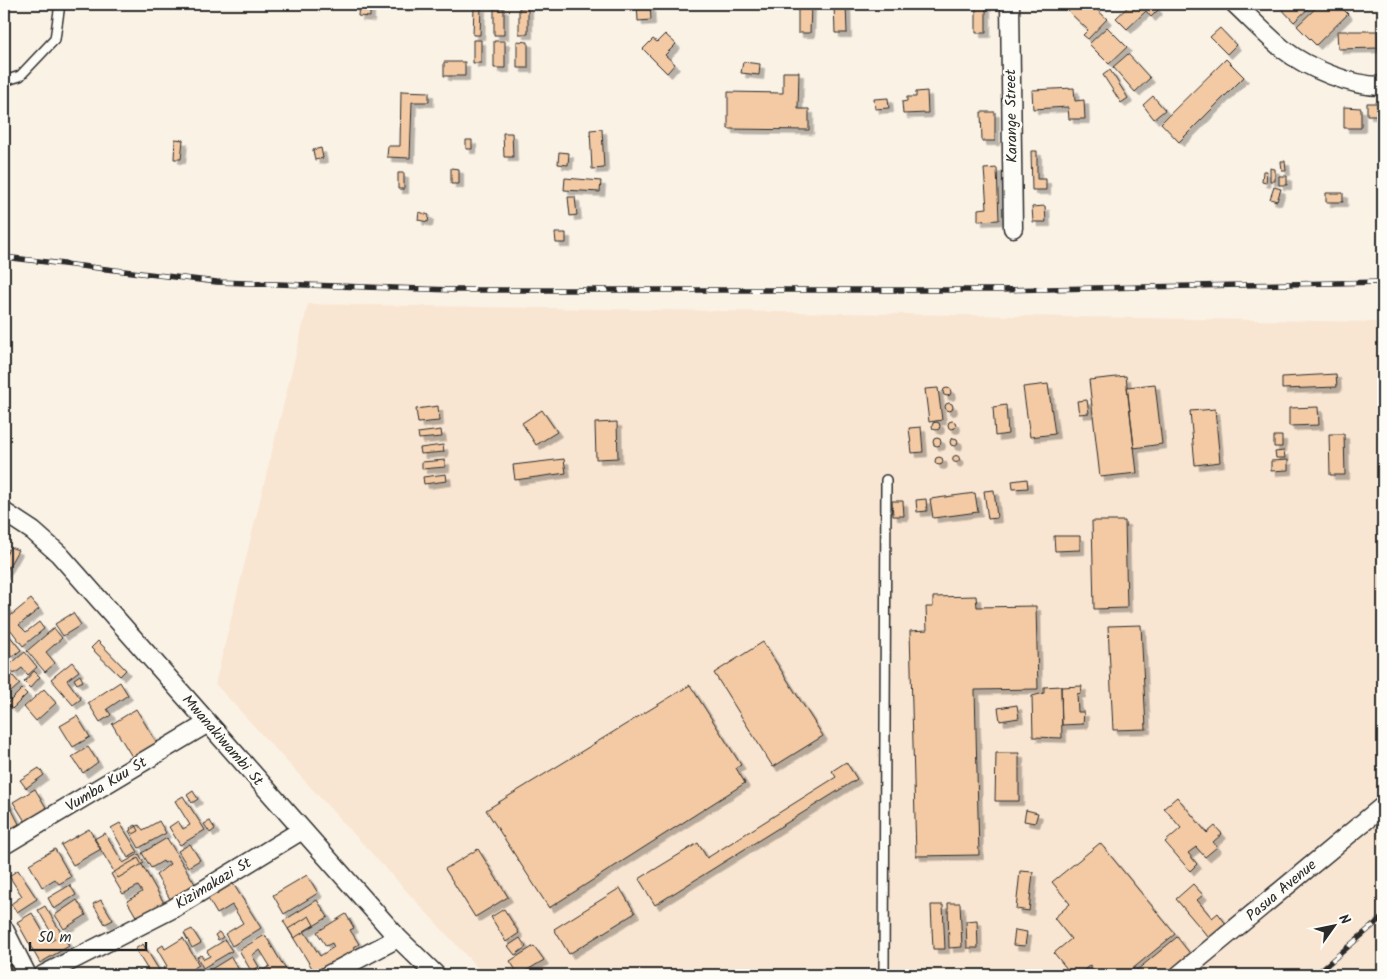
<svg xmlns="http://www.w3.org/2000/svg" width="1387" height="979" font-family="Kalam,sans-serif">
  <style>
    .built { fill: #f9e6d2 }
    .building { fill: #f3caa3; stroke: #2b2b2b; filter: url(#shadow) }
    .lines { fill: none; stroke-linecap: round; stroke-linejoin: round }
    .service-casing { stroke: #2b2b2b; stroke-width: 12 }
    .minor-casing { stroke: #2b2b2b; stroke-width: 21 }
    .service { stroke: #fdfcf7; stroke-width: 9 }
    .minor { stroke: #fdfcf7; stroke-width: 18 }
    .rail-casing { stroke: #2b2b2b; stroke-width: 5.5 }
    .rail { stroke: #fdfcf7; stroke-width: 4; stroke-dasharray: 11; stroke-linecap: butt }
    .labels { text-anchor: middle; stroke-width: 5; stroke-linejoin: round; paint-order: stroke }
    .street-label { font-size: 15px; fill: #2b2b2b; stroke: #fdfcf7 }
  </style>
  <defs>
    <filter id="shadow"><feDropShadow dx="4.5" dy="4.5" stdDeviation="0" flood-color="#0004"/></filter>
  </defs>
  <rect width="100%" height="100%" fill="#fbf2e6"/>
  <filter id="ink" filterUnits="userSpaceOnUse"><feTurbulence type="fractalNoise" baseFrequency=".02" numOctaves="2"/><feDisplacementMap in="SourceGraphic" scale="10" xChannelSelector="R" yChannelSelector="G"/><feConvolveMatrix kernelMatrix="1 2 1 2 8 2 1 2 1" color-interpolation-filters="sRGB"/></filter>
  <g filter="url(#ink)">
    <path class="built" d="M 308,304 L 1383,322 L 1383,975 L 484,975 L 215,684 Z"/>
    <path class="building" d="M 359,4 L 370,4 L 370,17 L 358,16 Z
      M 402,4 L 414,4 L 414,6 L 402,7 Z
      M 637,4 L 650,4 L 651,20 L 638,21 Z
      M 798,4 L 811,4 L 810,33 L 798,33 Z
      M 834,4 L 846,4 L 847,33 L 835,33 Z
      M 976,4 L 986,4 L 986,33 L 976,33 Z
      M 1075,4 L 1091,4 L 1107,19 L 1088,39 L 1083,35 L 1088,30 L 1068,11 Z
      M 1131,4 L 1153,4 L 1158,10 L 1151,17 L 1146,11 L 1127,29 L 1116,18 Z
      M 1277,4 L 1313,4 L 1294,22 Z
      M 1320,4 L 1338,4 L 1348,14 L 1316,45 L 1297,26 Z
      M 474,7 L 481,7 L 480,35 L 473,35 Z
      M 528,7 L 528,34 L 519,34 L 519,8 Z
      M 494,8 L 504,8 L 504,35 L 494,35 Z
      M 1107,27 L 1127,47 L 1109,64 L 1089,44 Z
      M 1220,28 L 1236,45 L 1227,54 L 1210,37 Z
      M 1337,31 L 1378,31 L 1378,48 L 1338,49 Z
      M 665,34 L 676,44 L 665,55 L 675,64 L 667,73 L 643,49 L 653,39 L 657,42 Z
      M 473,40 L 481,40 L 481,63 L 473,63 Z
      M 494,41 L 505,41 L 505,68 L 494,68 Z
      M 517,41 L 528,42 L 528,68 L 517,68 Z
      M 1128,54 L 1150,78 L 1135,92 L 1113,67 Z
      M 1226,59 L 1244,77 L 1179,142 L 1161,123 Z
      M 444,62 L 465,62 L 465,76 L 444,76 Z
      M 743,62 L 760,64 L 759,75 L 741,73 Z
      M 1110,70 L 1128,98 L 1121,103 L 1103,75 Z
      M 783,72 L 799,72 L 798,109 L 809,109 L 809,130 L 728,129 L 728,92 L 783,93 Z
      M 1074,88 L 1075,101 L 1084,100 L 1085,119 L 1069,119 L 1068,107 L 1033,109 L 1032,90 Z
      M 401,91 L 429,92 L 429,102 L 412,102 L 410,158 L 387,157 L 388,146 L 400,146 Z
      M 927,91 L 928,113 L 903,114 L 902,102 L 907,101 L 907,97 L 916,97 L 916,92 Z
      M 1153,96 L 1165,110 L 1154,119 L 1143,105 Z
      M 888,98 L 889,108 L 875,109 L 874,99 Z
      M 1383,100 L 1383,135 L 1382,135 Z
      M 1367,103 L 1380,103 L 1379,115 L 1367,115 Z
      M 1344,107 L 1361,108 L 1361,128 L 1344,128 Z
      M 981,112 L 995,112 L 995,141 L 982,141 Z
      M 602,129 L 604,168 L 592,169 L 590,130 Z
      M 503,133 L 512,133 L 513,157 L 504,157 Z
      M 175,139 L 183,140 L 181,159 L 174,159 Z
      M 466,140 L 472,140 L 472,149 L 466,149 Z
      M 321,148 L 323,158 L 315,160 L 313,150 Z
      M 1031,151 L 1037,151 L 1037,179 L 1046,179 L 1046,190 L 1032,190 Z
      M 559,152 L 569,153 L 568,165 L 558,164 Z
      M 1281,161 L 1285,161 L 1286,171 L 1282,171 Z
      M 451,168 L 459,169 L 459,184 L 451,184 Z
      M 997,168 L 999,220 L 978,221 L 978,209 L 987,208 L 984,169 Z
      M 1270,168 L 1275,169 L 1275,181 L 1270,181 Z
      M 1263,171 L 1267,171 L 1266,183 L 1262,182 Z
      M 398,173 L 404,173 L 404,189 L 398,189 Z
      M 1279,176 L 1287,176 L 1287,185 L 1279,185 Z
      M 565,178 L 601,181 L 600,192 L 564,190 Z
      M 1274,187 L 1281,189 L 1277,201 L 1270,199 Z
      M 1326,193 L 1343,193 L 1343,202 L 1326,202 Z
      M 568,197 L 575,197 L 577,215 L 570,216 Z
      M 1045,206 L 1046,222 L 1033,222 L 1032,207 Z
      M 419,212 L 429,215 L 428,222 L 418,220 Z
      M 555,233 L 566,233 L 566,243 L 556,243 Z
      M 1336,374 L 1337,387 L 1282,389 L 1282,377 Z
      M 1126,376 L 1137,473 L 1100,477 L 1089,380 Z
      M 1048,384 L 1055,434 L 1030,437 L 1023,387 Z
      M 1155,384 L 1162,444 L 1134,448 L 1127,387 Z
      M 938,388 L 942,420 L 929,422 L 925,389 Z
      M943 392a4 4 0 1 1 8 0a4 4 0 1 1-8 0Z
      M 1087,400 L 1089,413 L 1079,414 L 1077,401 Z
      M945 407a4 4 0 1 1 8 0a4 4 0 1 1-8 0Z
      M 1006,405 L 1008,434 L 995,436 L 993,407 Z
      M 438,406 L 439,421 L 418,423 L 416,409 Z
      M 1318,407 L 1319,425 L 1289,426 L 1289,408 Z
      M 1215,409 L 1220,462 L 1195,465 L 1190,411 Z
      M 542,410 L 557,432 L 536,445 L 522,423 Z
      M948 425a4 4 0 1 1 8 0a4 4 0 1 1-8 0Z
      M 617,422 L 618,458 L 596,459 L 595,423 Z
      M932 426a4 4 0 1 1 8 0a4 4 0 1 1-8 0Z
      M 921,427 L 923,452 L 912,453 L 909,428 Z
      M 441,430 L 442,437 L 419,439 L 418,433 Z
      M 1329,434 L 1344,434 L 1345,475 L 1330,475 Z
      M 1274,436 L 1282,436 L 1282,447 L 1274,447 Z
      M950 442a4 4 0 1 1 8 0a4 4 0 1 1-8 0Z
      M933 442a4 4 0 1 1 8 0a4 4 0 1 1-8 0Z
      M 443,445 L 444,452 L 421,454 L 420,448 Z
      M 1284,451 L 1285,458 L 1276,458 L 1275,452 Z
      M952.5 459a3.5 3.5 0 1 1 7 0a3.5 3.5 0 1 1-7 0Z
      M935 461a4 4 0 1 1 8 0a4 4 0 1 1-8 0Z
      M 564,459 L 566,473 L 515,480 L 513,465 Z
      M 445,460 L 445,467 L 422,469 L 422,462 Z
      M 1288,460 L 1288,470 L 1271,471 L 1271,461 Z
      M 446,474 L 447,481 L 424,484 L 423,477 Z
      M 1027,479 L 1028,488 L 1013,489 L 1012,481 Z
      M 994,490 L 997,518 L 988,519 L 984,491 Z
      M 975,493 L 978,512 L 933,518 L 930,499 Z
      M 926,499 L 927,511 L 917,512 L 916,500 Z
      M 892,501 L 903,501 L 904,516 L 893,516 Z
      M 1092,521 L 1125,521 L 1127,608 L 1094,609 Z
      M 1054,536 L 1080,536 L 1080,550 L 1055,551 Z
      M 10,547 L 18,550 L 4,575 L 4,559 Z
      M 976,596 L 977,607 L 1036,606 L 1038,689 L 975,690 L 979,855 L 916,856 L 910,631 L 927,630 L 926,607 L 933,607 L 933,597 Z
      M 31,599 L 39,609 L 19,625 L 26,632 L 39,622 L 44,629 L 23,646 L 4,621 Z
      M 4,603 L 10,611 L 4,616 Z
      M 73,613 L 81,625 L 63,636 L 55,624 Z
      M 1141,625 L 1146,729 L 1113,730 L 1108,626 Z
      M 54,628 L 62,638 L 46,652 L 55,663 L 45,672 L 27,651 Z
      M 4,629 L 21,650 L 12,657 L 4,647 Z
      M 98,641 L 126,670 L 120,676 L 91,648 Z
      M 763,642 L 823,736 L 773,767 L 714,673 Z
      M 25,652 L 37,667 L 28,675 L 22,668 L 14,674 L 8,666 Z
      M 72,662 L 79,671 L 67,680 L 81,699 L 73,705 L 51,679 Z
      M 5,667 L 20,684 L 4,698 L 4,669 Z
      M 34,671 L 40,677 L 30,688 L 24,682 Z
      M 80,675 L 83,681 L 77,684 L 74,679 Z
      M 120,682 L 128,695 L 107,709 L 111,715 L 100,722 L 88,703 Z
      M 690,685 L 741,765 L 736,768 L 745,783 L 549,908 L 486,810 Z
      M 1061,686 L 1062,738 L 1033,737 L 1032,696 L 1044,693 L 1044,687 Z
      M 1082,686 L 1081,693 L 1077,694 L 1078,712 L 1084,712 L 1083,724 L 1062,725 L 1061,687 Z
      M 22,689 L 27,694 L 12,709 L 7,704 Z
      M 44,689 L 56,703 L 36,721 L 24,707 Z
      M 1017,705 L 1019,718 L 1000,721 L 998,708 Z
      M 136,709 L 158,745 L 134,760 L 112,724 Z
      M 77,716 L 90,737 L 73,747 L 60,726 Z
      M 88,747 L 98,762 L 83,773 L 72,757 Z
      M 996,753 L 1019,753 L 1019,801 L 995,801 Z
      M 846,762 L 857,779 L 655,905 L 639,879 L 698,843 L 707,858 L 836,777 L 832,771 Z
      M 39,768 L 44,775 L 26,788 L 20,780 Z
      M 35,789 L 47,809 L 28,826 L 13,802 Z
      M 193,791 L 198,799 L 192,803 L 187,795 Z
      M 4,794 L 19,824 L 4,832 Z
      M 183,796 L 205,830 L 180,845 L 169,827 L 178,821 L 183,829 L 190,825 L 175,801 Z
      M 1177,797 L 1207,833 L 1215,826 L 1222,834 L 1213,842 L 1217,847 L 1205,857 L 1196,847 L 1188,853 L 1197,864 L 1190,871 L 1165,842 L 1181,828 L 1164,808 Z
      M 1026,810 L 1038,813 L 1035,823 L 1024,821 Z
      M 159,821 L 166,833 L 139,848 L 129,831 L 139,825 L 143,830 Z
      M 210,821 L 215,829 L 210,833 L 204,824 Z
      M 120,823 L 138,852 L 128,858 L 111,828 Z
      M 136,825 L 139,831 L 133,834 L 130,828 Z
      M 89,829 L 101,849 L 73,865 L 61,845 Z
      M 105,833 L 123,863 L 139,854 L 144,863 L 118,878 L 94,839 Z
      M 167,838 L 195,884 L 170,899 L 156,875 L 170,864 L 168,861 L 164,863 L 163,861 L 151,868 L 142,853 Z
      M 1100,843 L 1175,934 L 1125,975 L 1097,975 L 1090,965 L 1078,975 L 1072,975 L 1054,953 L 1071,939 L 1054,918 L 1070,904 L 1052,882 Z
      M 190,844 L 200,860 L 188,867 L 178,851 Z
      M 55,849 L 71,877 L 59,884 L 55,879 L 42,887 L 29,864 Z
      M 478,849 L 508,897 L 475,917 L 445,869 Z
      M 138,858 L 164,903 L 137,918 L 127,901 L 142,892 L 138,886 L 123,894 L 111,874 Z
      M 18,870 L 37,899 L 17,912 L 11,904 L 22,896 L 9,876 Z
      M 1020,871 L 1033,872 L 1029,911 L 1016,909 Z
      M 307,875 L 318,893 L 284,914 L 273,895 Z
      M 232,882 L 261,928 L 232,946 L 225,934 L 243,923 L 232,905 L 217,914 L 207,897 Z
      M 1193,884 L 1203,895 L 1197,900 L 1212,918 L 1218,913 L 1226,924 L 1209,938 L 1176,899 Z
      M 70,885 L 76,895 L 54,909 L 48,898 Z
      M 620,888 L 635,913 L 569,954 L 554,929 Z
      M 77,900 L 86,915 L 64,929 L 55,915 Z
      M 101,900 L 113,920 L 105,924 L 93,904 Z
      M 317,900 L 328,917 L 294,938 L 283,921 Z
      M 948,903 L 960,903 L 962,947 L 949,948 Z
      M 931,905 L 943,905 L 945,949 L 933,949 Z
      M 45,906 L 69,946 L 40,963 L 17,922 L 32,913 L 49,942 L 55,939 L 38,910 Z
      M 504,909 L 519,933 L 506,942 L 491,917 Z
      M 346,914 L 354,928 L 350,930 L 359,944 L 354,947 L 357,952 L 343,961 L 341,957 L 315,973 L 288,929 L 309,916 L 314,925 L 304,931 L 320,956 L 334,947 L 332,943 L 326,946 L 317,932 Z
      M 977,920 L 978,948 L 967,948 L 966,921 Z
      M 192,929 L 201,943 L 192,948 L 184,933 Z
      M 1015,930 L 1027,932 L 1025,946 L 1013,945 Z
      M 219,932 L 223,937 L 218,940 L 215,935 Z
      M 265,935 L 289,975 L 255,975 L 270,966 L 260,950 L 252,955 L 259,967 L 251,971 L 239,950 Z
      M 1177,937 L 1192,956 L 1168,975 L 1131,975 Z
      M 183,938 L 199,965 L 182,975 L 167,975 L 163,968 L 167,966 L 157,949 L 163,945 L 165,949 Z
      M 520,938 L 526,947 L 515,955 L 508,946 Z
      M 225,940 L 232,951 L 203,968 L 197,957 L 201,955 L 204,959 L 210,956 L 207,951 Z
      M 143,944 L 162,975 L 151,975 L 135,949 Z
      M 534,946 L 544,960 L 519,975 L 510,961 Z
      M 231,957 L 242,975 L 228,975 L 227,973 L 223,975 L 207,975 L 205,973 Z
      M 10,964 L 16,975 L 4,975 L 4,968 Z
      M 140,970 L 143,975 L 132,975 Z"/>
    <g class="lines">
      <defs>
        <path id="service" d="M 4,81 L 20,76 L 55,39 L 60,4
          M 884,975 L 886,480"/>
        <path id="minor" d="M 1010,4 L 1013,228
          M 1235,4 C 1251,19 1266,35 1283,49 C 1307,68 1353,87 1383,86
          M 4,512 L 33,531 L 59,554 L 398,938 L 436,975
          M 4,845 L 208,723
          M 4,929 L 27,975
          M 43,975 L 174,908 L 302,830
          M 328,975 L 398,938
          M 1179,975 L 1383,806"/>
      </defs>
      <use href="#service" class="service-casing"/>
      <use href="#minor" class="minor-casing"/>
      <use href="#service" class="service"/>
      <use href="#minor" class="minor"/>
      <defs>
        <path id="rail" d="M 4,257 L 217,282 L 453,290 L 998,290 L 1383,282
          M 1315,975 L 1383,917"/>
      </defs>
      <use href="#rail" class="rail-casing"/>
      <use href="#rail" class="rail"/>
    </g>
  </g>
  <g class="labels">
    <g class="street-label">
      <text transform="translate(1011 116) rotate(-91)" y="5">Karange Street</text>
      <text transform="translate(223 740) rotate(49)" y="5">Mwanakiwambi St</text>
      <text transform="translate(106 784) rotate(-31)" y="5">Vumba Kuu St</text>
      <text transform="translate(213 883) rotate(-31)" y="5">Kizimakazi St</text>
      <text transform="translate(1281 890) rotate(-40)" y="5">Pasua Avenue</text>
    </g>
  </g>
  <rect width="1387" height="979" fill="none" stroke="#fdfcf7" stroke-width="20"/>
  <rect x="10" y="10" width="1367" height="959" fill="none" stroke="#2b2b2b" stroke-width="2" filter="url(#ink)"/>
  <g transform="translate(1334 926) rotate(57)" stroke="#fdfcf7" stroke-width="4" paint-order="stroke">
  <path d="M0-4L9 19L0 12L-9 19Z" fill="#2b2b2b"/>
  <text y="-8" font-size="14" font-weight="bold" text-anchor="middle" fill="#2b2b2b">N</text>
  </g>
  <path d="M30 942v8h116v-8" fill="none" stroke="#2b2b2b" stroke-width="2.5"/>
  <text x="38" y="942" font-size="15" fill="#2b2b2b" stroke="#fdfcf7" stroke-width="4" paint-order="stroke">50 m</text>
</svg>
